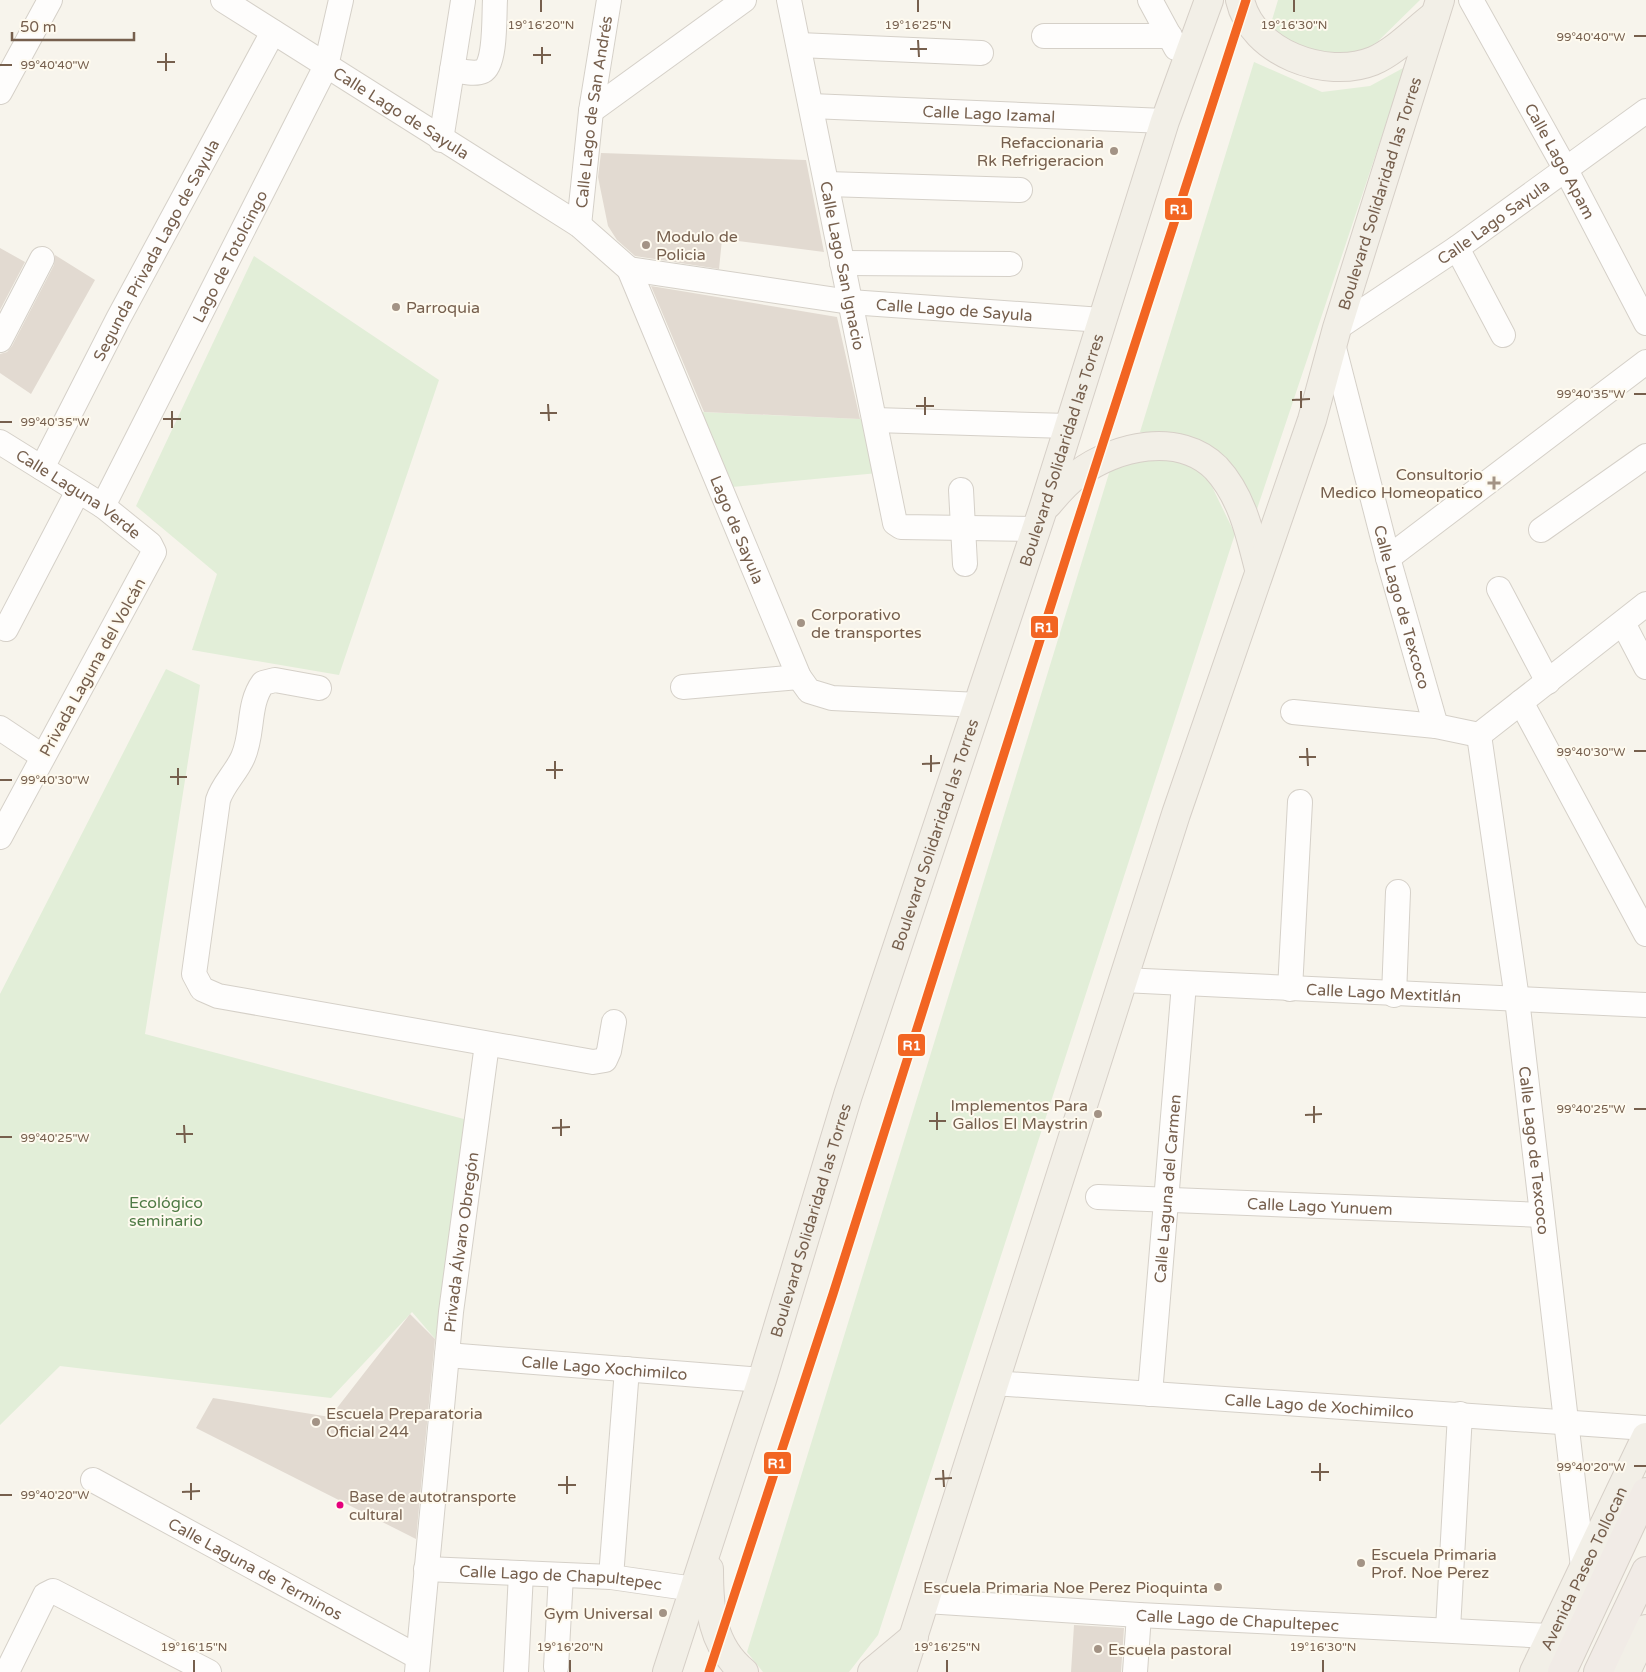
<svg xmlns="http://www.w3.org/2000/svg" width="1646" height="1672" font-family="'Varela Round',sans-serif">
  <style>
    .green { fill: #e2eed8 }
    .building { fill: #e2dad1 }
    .lines { fill: none; stroke-linecap: round; stroke-linejoin: round }
    .minor-casing { stroke: #d5d0c8; stroke-width: 26 }
    .major-casing { stroke: #d6cfc7; stroke-width: 30 }
    .highway-casing { stroke: #d6cfc7; stroke-width: 30 }
    .minor { stroke: #fefdfc; stroke-width: 24 }
    .major { stroke: #f2efe7; stroke-width: 28 }
    .highway { stroke: #f1ebe6; stroke-width: 28 }
    .rail-1-casing { stroke: #fefaef; stroke-width: 12 }
    .rail-1 { stroke: #f26522; stroke-width: 9 }
    .ticks { fill: none; stroke: #765f4d; stroke-width: 2 }
    .poi-dot { fill: #a39385; stroke: #fefaef; stroke-width: 2 }
    .bus-dot { fill: #e5007d; stroke: #fefaef; stroke-width: 2 }
    .labels { text-anchor: middle; stroke-width: 4; stroke-linejoin: round; paint-order: stroke }
    .bus-label { font-size: 15px; fill: #765f4d; stroke: #fefaef; text-anchor: start }
    .street-label { font-size: 16px; fill: #765f4d; stroke: #fefaef }
    .poi-label { font-size: 16px; fill: #765f4d; stroke: #fefaef; text-anchor: start }
    .park-label { font-size: 16px; fill: #4f7b45; stroke: #fefaef }
    .ticks-label { font-size: 12px; text-anchor: middle; fill: #765f4d; stroke: #fefaef; stroke-width: 4; stroke-linejoin: round; paint-order: stroke }
    .line-badge { stroke: #fefaef; stroke-width: 2 }
    .badge-label { font-size: 14px; text-anchor: middle; font-weight: bold; fill: #fff }
  </style>
  <rect width="100%" height="100%" fill="#f7f4ec"/>
  <path class="green" d="M 1278,0 L 1420,0 L 1361,58 L 1312,58 L 1269,30 Z
    M 1254,62 L 1322,92 L 1370,86 L 1405,67 L 1257,509 L 1224,459 L 1140,432 Z
    M 254,256 L 439,380 L 339,675 L 192,650 L 217,574 L 136,506 Z
    M 702,412 L 861,419 L 878,473 L 732,487 Z
    M 1129,453 L 1201,464 L 1235,534 L 878,1635 L 849,1672 L 763,1672 L 747,1652 L 1114,457 Z
    M 166,669 L 200,685 L 145,1034 L 475,1122 L 443,1348 L 412,1312 L 331,1398 L 60,1366 L 0,1425 L 0,994 Z"/>
  <path class="building" d="M 601,153 L 806,160 L 824,252 L 722,239 L 719,269 L 635,256 L 617,240 L 608,226 L 598,177 Z
    M 0,248 L 25,262 L 0,310 Z
    M 55,255 L 95,280 L 31,394 L 0,373 L 0,354 L 7,352 L 12,346 L 54,265 Z
    M 651,286 L 837,317 L 860,419 L 704,412 Z
    M 410,1314 L 435,1339 L 416,1539 L 196,1428 L 213,1398 L 330,1417 Z
    M 1074,1625 L 1124,1628 L 1121,1672 L 1071,1672 Z"/>
  <g class="lines">
    <defs>
      <g id="minor">
        <path id="s1" d="M 223,0 L 579,225 L 629,269 L 799,677 L 809,691 L 832,698 L 979,705"/>
        <path id="s2" d="M 789,0 L 895,523 L 901,527 L 1037,529"/>
        <path d="M 1150,0 L 1176,48"/>
        <path id="s3" d="M 1471,0 L 1566,170 L 1646,323"/>
        <path d="M 1044,36 L 1170,36"/>
        <path d="M 799,45 L 981,53"/>
        <path d="M 452,70 C 460,71 475,75 483,71 C 496,65 494,14 495,0"/>
        <path d="M 0,92 L 50,0"/>
        <path id="s4" d="M 811,106 L 1165,121"/>
        <path d="M 591,111 L 744,0"/>
        <path d="M 441,140 L 463,1"/>
        <path d="M 827,184 L 1020,190"/>
        <path id="s5" d="M 579,225 L 591,111 L 609,0"/>
        <path d="M 1457,248 L 1503,335"/>
        <path d="M 842,263 L 1010,264"/>
        <path id="s6" d="M 629,269 L 850,302 L 1102,320"/>
        <path id="s7" d="M 1337,328 L 1457,248 L 1646,111"/>
        <path d="M 0,340 L 42,259"/>
        <path id="s8" d="M 1333,344 L 1388,558 L 1436,726"/>
        <path d="M 875,420 L 1068,426"/>
        <path id="s9" d="M 0,442 L 103,506 L 150,544 L 154,552 L 0,837"/>
        <path id="s10" d="M 42,468 L 118,319 L 273,32"/>
        <path d="M 961,490 L 965,564"/>
        <path id="s11" d="M 103,506 L 326,66 L 341,0"/>
        <path d="M 1541,530 L 1646,456"/>
        <path d="M 1388,558 L 1646,362"/>
        <path d="M 1499,589 L 1548,682"/>
        <path d="M 1623,623 L 1646,667"/>
        <path d="M 6,629 L 78,491"/>
        <path d="M 683,687 L 799,677"/>
        <path d="M 319,688 L 275,680 L 263,683 C 247,705 254,732 243,757 C 236,773 223,784 218,800 L 194,974 L 202,989 L 218,996 L 593,1062 L 605,1060 L 609,1051 L 614,1022"/>
        <path d="M 1521,702 L 1646,934"/>
        <path d="M 1293,712 L 1436,726 L 1479,735 L 1646,604"/>
        <path d="M 0,728 L 42,756"/>
        <path id="s12" d="M 1479,735 L 1517,999 L 1583,1567"/>
        <path id="s13" d="M 1123,980 L 1646,1005"/>
        <path d="M 1290,989 L 1300,802"/>
        <path d="M 1394,995 L 1398,892"/>
        <path id="s14" d="M 1098,1197 L 1542,1215"/>
        <path id="s15" d="M 447,1355 L 762,1380"/>
        <path id="s16" d="M 994,1383 L 1646,1428"/>
        <path id="s17" d="M 1150,1394 L 1184,984"/>
        <path id="s18" d="M 93,1480 L 418,1657"/>
        <path id="s19" d="M 426,1569 L 611,1577 L 694,1589"/>
        <path d="M 611,1577 L 627,1369"/>
        <path id="s20" d="M 926,1601 L 1139,1615 L 1549,1636"/>
        <path d="M 1448,1629 L 1460,1414"/>
        <path d="M 556,1667 L 561,1575"/>
        <path d="M 7,1672 L 45,1595 L 53,1591 L 209,1672"/>
        <path id="s21" d="M 417,1672 L 451,1312 L 487,1044"/>
        <path d="M 516,1672 L 521,1573"/>
        <path d="M 1135,1672 L 1139,1615"/>
      </g>
      <g id="major">
        <path d="M 1240,0 C 1252,53 1326,80 1373,61 C 1396,51 1415,30 1435,15"/>
        <path d="M 1048,504 C 1057,493 1066,482 1078,474 C 1115,446 1179,431 1216,468 C 1242,496 1250,534 1259,569"/>
        <path d="M 709,1569 C 709,1608 711,1645 744,1672"/>
        <path id="s22" d="M 667,1672 L 762,1380 L 848,1095 L 1043,509 L 1165,121 L 1209,0"/>
        <path d="M 872,1672 L 914,1637"/>
        <path id="s23" d="M 902,1672 L 1176,814 L 1312,420 L 1337,328 L 1440,0"/>
        <path id="s24" d="M 1534,1672 L 1646,1437"/>
        <path d="M 1626,1672 L 1646,1629"/>
      </g>
      <path id="highway" d="M 1562,1672 L 1646,1492
        M 1598,1672 L 1646,1571"/>
    </defs>
    <use href="#minor" class="minor-casing"/>
    <use href="#major" class="major-casing"/>
    <use href="#highway" class="highway-casing"/>
    <use href="#minor" class="minor"/>
    <use href="#major" class="major"/>
    <use href="#highway" class="highway"/>
    <defs>
      <path id="rail-1" d="M 709,1672 L 833,1294 L 1072,539 L 1246,0"/>
    </defs>
    <use href="#rail-1" class="rail-1-casing"/>
    <use href="#rail-1" class="rail-1"/>
  </g>
  <path class="ticks" d="M 541,0 L 541,12M 918,0 L 918,12M 1294,0 L 1294,12M 1634,36 L 1646,36M 918,40 L 919,57M 542,47 L 542,64M 910,49 L 927,49M 166,53 L 166,71M 533,55 L 551,55M 157,62 L 175,62M 0,65 L 12,65M 1301,391 L 1301,408M 1634,394 L 1646,394M 925,397 L 925,415M 1292,400 L 1310,399M 548,404 L 549,421M 916,406 L 934,406M 172,411 L 172,428M 540,413 L 557,413M 163,419 L 181,419M 0,422 L 12,422M 1307,748 L 1308,766M 1634,751 L 1646,751M 931,755 L 931,772M 1299,757 L 1316,757M 555,761 L 555,779M 922,764 L 940,763M 178,768 L 178,785M 546,770 L 563,770M 170,777 L 187,777M 0,780 L 12,780M 1314,1106 L 1314,1123M 1634,1109 L 1646,1109M 937,1112 L 937,1130M 1305,1115 L 1322,1114M 561,1119 L 561,1136M 929,1121 L 946,1121M 184,1125 L 185,1143M 552,1128 L 570,1127M 176,1134 L 193,1134M 0,1137 L 12,1137M 1320,1463 L 1320,1481M 1634,1466 L 1646,1466M 943,1470 L 944,1487M 1311,1472 L 1329,1472M 567,1476 L 567,1494M 935,1479 L 952,1478M 191,1483 L 191,1500M 558,1485 L 576,1485M 182,1492 L 200,1491M 0,1495 L 12,1495M 194,1660 L 194,1672M 570,1660 L 570,1672M 947,1660 L 947,1672M 1323,1660 L 1323,1672"/>
  <g class="poi-dot">
    <circle cx="1114" cy="151" r="5"/>
    <circle cx="646" cy="245" r="5"/>
    <circle cx="396" cy="307" r="5"/>
    <path d="M1491.5 475.5h5v5h5v5h-5v5h-5v-5h-5v-5h5z"/>
    <circle cx="801" cy="623" r="5"/>
    <circle cx="1098" cy="1114" r="5"/>
    <circle cx="316" cy="1422" r="5"/>
    <circle cx="1361" cy="1563" r="5"/>
    <circle cx="1218" cy="1587" r="5"/>
    <circle cx="663" cy="1613" r="5"/>
    <circle cx="1098" cy="1649" r="5"/>
  </g>
  <circle class="bus-dot" cx="340" cy="1505" r="4.5"/>
  <g class="labels">
    <g class="bus-label">
      <text x="349" y="1502">Base de autotransporte<tspan x="349" dy="18">cultural</tspan></text>
    </g>
    <g class="street-label">
      <text dy="6" stroke="none"><textPath href="#s5" startOffset="114">Calle Lago de San Andrés</textPath></text>
      <text dy="6" stroke="none"><textPath href="#s4" startOffset="178">Calle Lago Izamal</textPath></text>
      <text dy="6" stroke="none"><textPath href="#s1" startOffset="211">Calle Lago de Sayula</textPath></text>
      <text dy="6" stroke="none"><textPath href="#s3" startOffset="184">Calle Lago Apam</textPath></text>
      <text dy="6" stroke="none"><textPath href="#s23" startOffset="1554">Boulevard Solidaridad las Torres</textPath></text>
      <text dy="6" stroke="none"><textPath href="#s7" startOffset="189">Calle Lago Sayula</textPath></text>
      <text dy="6" stroke="none"><textPath href="#s10" startOffset="246">Segunda Privada Lago de Sayula</textPath></text>
      <text dy="6" stroke="none"><textPath href="#s11" startOffset="280">Lago de Totolcingo</textPath></text>
      <text dy="6" stroke="none"><textPath href="#s2" startOffset="271">Calle Lago San Ignacio</textPath></text>
      <text dy="6" stroke="none"><textPath href="#s6" startOffset="328">Calle Lago de Sayula</textPath></text>
      <text dy="6" stroke="none"><textPath href="#s22" startOffset="1284">Boulevard Solidaridad las Torres</textPath></text>
      <text dy="6" stroke="none"><textPath href="#s9" startOffset="94">Calle Laguna Verde</textPath></text>
      <text dy="6" stroke="none"><textPath href="#s1" startOffset="770">Lago de Sayula</textPath></text>
      <text dy="6" stroke="none"><textPath href="#s8" startOffset="272">Calle Lago de Texcoco</textPath></text>
      <text transform="translate(92 667) rotate(-61)" y="6">Privada Laguna del Volcán</text>
      <text dy="6" stroke="none"><textPath href="#s22" startOffset="879">Boulevard Solidaridad las Torres</textPath></text>
      <text dy="6" stroke="none"><textPath href="#s13" startOffset="261">Calle Lago Mextitlán</textPath></text>
      <text dy="6" stroke="none"><textPath href="#s12" startOffset="419">Calle Lago de Texcoco</textPath></text>
      <text dy="6" stroke="none"><textPath href="#s17" startOffset="206">Calle Laguna del Carmen</textPath></text>
      <text dy="6" stroke="none"><textPath href="#s14" startOffset="222">Calle Lago Yunuem</textPath></text>
      <text dy="6" stroke="none"><textPath href="#s22" startOffset="474">Boulevard Solidaridad las Torres</textPath></text>
      <text dy="6" stroke="none"><textPath href="#s21" startOffset="432">Privada Álvaro Obregón</textPath></text>
      <text dy="6" stroke="none"><textPath href="#s15" startOffset="158">Calle Lago Xochimilco</textPath></text>
      <text dy="6" stroke="none"><textPath href="#s16" startOffset="326">Calle Lago de Xochimilco</textPath></text>
      <text dy="6" stroke="none"><textPath href="#s18" startOffset="185">Calle Laguna de Terminos</textPath></text>
      <text dy="6" stroke="none"><textPath href="#s24" startOffset="115">Avenida Paseo Tollocan</textPath></text>
      <text dy="6" stroke="none"><textPath href="#s19" startOffset="135">Calle Lago de Chapultepec</textPath></text>
      <text dy="6" stroke="none"><textPath href="#s20" startOffset="312">Calle Lago de Chapultepec</textPath></text>
    </g>
    <g class="poi-label">
      <text x="1104" y="148" text-anchor="end">Refaccionaria<tspan x="1104" dy="18">Rk Refrigeracion</tspan></text>
      <text x="656" y="242">Modulo de<tspan x="656" dy="18">Policia</tspan></text>
      <text x="406" y="313">Parroquia</text>
      <text x="1483" y="480" text-anchor="end">Consultorio<tspan x="1483" dy="18">Medico Homeopatico</tspan></text>
      <text x="811" y="620">Corporativo<tspan x="811" dy="18">de transportes</tspan></text>
      <text x="1088" y="1111" text-anchor="end">Implementos Para<tspan x="1088" dy="18">Gallos El Maystrin</tspan></text>
      <text x="326" y="1419">Escuela Preparatoria<tspan x="326" dy="18">Oficial 244</tspan></text>
      <text x="1371" y="1560">Escuela Primaria<tspan x="1371" dy="18">Prof. Noe Perez</tspan></text>
      <text x="1208" y="1593" text-anchor="end">Escuela Primaria Noe Perez Pioquinta</text>
      <text x="653" y="1619" text-anchor="end">Gym Universal</text>
      <text x="1108" y="1655">Escuela pastoral</text>
    </g>
    <g class="park-label">
      <text x="166" y="1208">Ecológico<tspan x="166" dy="18">seminario</tspan></text>
    </g>
  </g>
  <g class="ticks-label">
    <text x="541" y="29">19°16'20"N</text>
    <text x="918" y="29">19°16'25"N</text>
    <text x="1294" y="29">19°16'30"N</text>
    <text x="1591" y="41">99°40'40"W</text>
    <text x="55" y="69">99°40'40"W</text>
    <text x="1591" y="398">99°40'35"W</text>
    <text x="55" y="426">99°40'35"W</text>
    <text x="1591" y="756">99°40'30"W</text>
    <text x="55" y="784">99°40'30"W</text>
    <text x="1591" y="1113">99°40'25"W</text>
    <text x="55" y="1142">99°40'25"W</text>
    <text x="1591" y="1471">99°40'20"W</text>
    <text x="55" y="1499">99°40'20"W</text>
    <text x="194" y="1651">19°16'15"N</text>
    <text x="570" y="1651">19°16'20"N</text>
    <text x="947" y="1651">19°16'25"N</text>
    <text x="1323" y="1651">19°16'30"N</text>
  </g>
  <g class="line-badge">
    <rect x="1164" y="197" width="29" height="24" rx="5" fill="#f26522"/>
    <rect x="1030" y="615" width="29" height="24" rx="5" fill="#f26522"/>
    <rect x="897" y="1033" width="29" height="24" rx="5" fill="#f26522"/>
    <rect x="763" y="1451" width="29" height="24" rx="5" fill="#f26522"/>
  </g>
  <g class="badge-label">
    <text x="1179" y="214">R1</text>
    <text x="1044" y="632">R1</text>
    <text x="912" y="1050">R1</text>
    <text x="777" y="1468">R1</text>
  </g>
  <path d="M12 32v8h122v-8" fill="none" stroke="#765f4d" stroke-width="2.5"/>
  <text x="20" y="32" font-size="15" fill="#765f4d" stroke="#fefaef" stroke-width="4" paint-order="stroke">50 m</text>
</svg>
